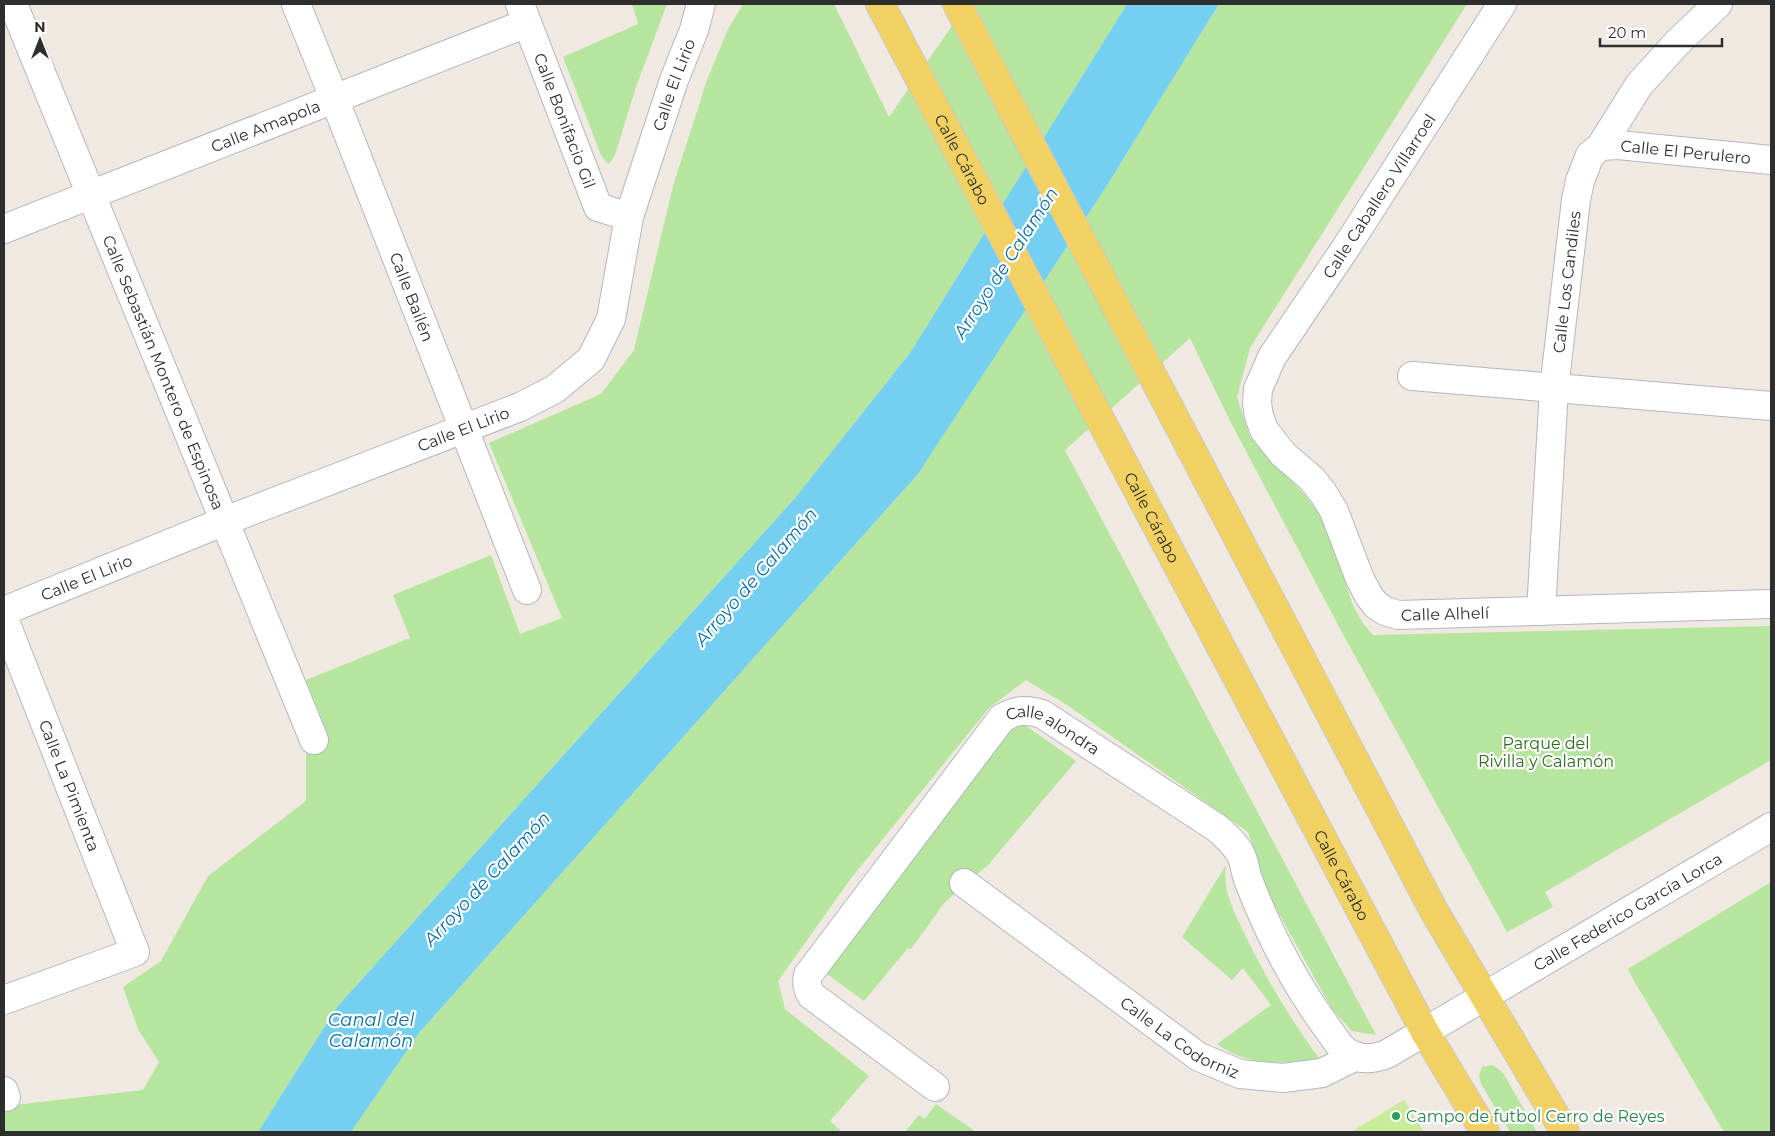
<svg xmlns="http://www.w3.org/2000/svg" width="1775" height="1136" font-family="Montserrat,sans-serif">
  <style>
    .green { fill: #b6e59e }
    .pitch { fill: #c9ec9a }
    .water { fill: #75cff0 }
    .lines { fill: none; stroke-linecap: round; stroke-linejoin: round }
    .minor-casing { stroke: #b4b7c1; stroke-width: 30 }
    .major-casing { stroke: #c9c9c9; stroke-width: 30 }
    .minor { stroke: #fff; stroke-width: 28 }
    .major { stroke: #f2d163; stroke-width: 28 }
    .leisure-dot { fill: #2e9e5b; stroke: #fff; stroke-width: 2 }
    .labels { text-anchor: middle; stroke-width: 4.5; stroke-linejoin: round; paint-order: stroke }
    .street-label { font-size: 16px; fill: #2e2e2e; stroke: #fff }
    .park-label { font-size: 16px; fill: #2c6e1b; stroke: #fff }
    .leisure-label { font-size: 16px; fill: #27864d; stroke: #fff; text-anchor: start }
    .water-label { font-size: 18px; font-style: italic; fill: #0d6fa3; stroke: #fff }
  </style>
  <rect width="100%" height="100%" fill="#efe9e1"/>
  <path class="green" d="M 632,4 L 667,4 L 636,87 L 615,155 L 609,164 L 606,162 L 601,155 L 563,57 L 638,24 Z
    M 743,4 L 832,4 L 835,6 L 889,117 L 967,4 L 1127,4 L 910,353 L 795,498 L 337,1007 L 258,1132 L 5,1132 L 4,1106 L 6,1106 L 143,1090 L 159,1062 L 138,1029 L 123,987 L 161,961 L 208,876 L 306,801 L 306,748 L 327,732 L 306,680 L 410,638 L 393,595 L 491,555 L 520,634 L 562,618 L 489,443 L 601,394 L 634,350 L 673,186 L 707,80 L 728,29 Z
    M 1219,4 L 1467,4 L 1250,348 L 1237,397 L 1250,437 L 1304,494 L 1319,513 L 1330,533 L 1352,603 L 1362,622 L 1373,635 L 1771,626 L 1771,760 L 1545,892 L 1553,907 L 1507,932 L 1344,636 L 1229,419 L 1190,338 L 1065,450 L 1376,1035 L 1352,1031 L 1332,1009 L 1269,896 L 1248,832 L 1067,705 L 1026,680 L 989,708 L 852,877 L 778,981 L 785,1009 L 869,1076 L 830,1121 L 842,1132 L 351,1132 L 419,1033 L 918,474 L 1106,187 Z
    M 1019,721 L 1076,761 L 988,865 L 945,902 L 911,949 L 908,948 L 864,1001 L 827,974 L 1007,723 Z
    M 1226,865 C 1225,874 1225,882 1227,891 C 1231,907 1239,922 1246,937 C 1267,980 1291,1020 1319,1058 C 1284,1065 1247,1066 1217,1044 L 1271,1005 L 1243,968 L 1232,980 L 1182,937 Z
    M 1771,882 L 1771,1132 L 1724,1132 L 1633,979 L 1628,969 Z
    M 1493,1065 L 1503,1073 L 1537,1132 L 1510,1132 L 1481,1084 L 1479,1076 L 1482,1067 Z
    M 936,1104 L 976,1132 L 905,1132 L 919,1115 L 925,1119 Z"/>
  <path class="pitch" d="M 1404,1100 L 1424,1132 L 1351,1132 Z"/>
  <path class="water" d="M 1127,4 L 1219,4 L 1106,187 L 918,474 L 419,1033 L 351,1132 L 258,1132 L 337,1007 L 795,498 L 910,353 Z"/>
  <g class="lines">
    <defs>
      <g id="minor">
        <path id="s1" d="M 13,4 L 314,740"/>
        <path id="s2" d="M 296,4 L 334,98 L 527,590"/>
        <path id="s3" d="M 520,4 L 598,207 L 629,217"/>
        <path id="s4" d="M 1502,4 L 1345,249 L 1272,357 L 1258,389 L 1257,403 L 1259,416 L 1264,430 L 1283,454 L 1312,479 L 1323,493 L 1334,511 L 1360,579 L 1369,596 L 1376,605 L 1385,611 L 1398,615 L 1771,604"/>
        <path id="s5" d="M 1601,146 L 1618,145 L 1771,160"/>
        <path id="s6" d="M 4,229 L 527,23"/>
        <path d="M 1412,376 L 1771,406"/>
        <path id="s7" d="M 4,611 L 225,521 L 520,407 L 555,389 L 591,359 L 611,319 L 629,217 L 674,80 L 694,30 L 701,4"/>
        <path id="s8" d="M 1541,611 L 1554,389 L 1576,200 L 1580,181 L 1590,155 L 1601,146 L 1639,85 L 1678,42 L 1718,4"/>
        <path id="s9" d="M 4,619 L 135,952 L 4,1000"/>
        <path id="s10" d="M 964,883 L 1199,1057 L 1240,1074 L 1283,1078 L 1322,1073 L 1356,1056"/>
        <path id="s11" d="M 935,1087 L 811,995 C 807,988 806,983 808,975 L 1002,718 C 1016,710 1026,709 1042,714 L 1217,828 C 1226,836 1234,843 1240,853 C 1245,862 1245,873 1249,882 C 1269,934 1295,984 1328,1029 C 1334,1037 1339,1047 1347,1052 C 1359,1061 1374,1059 1387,1054 L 1771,827"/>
        <path d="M 4,1091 L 6,1097"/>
      </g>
      <g id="major">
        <path id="s12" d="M 880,4 L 1425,1032 L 1485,1132"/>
        <path d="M 957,4 L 1434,911 L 1565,1132"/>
      </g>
    </defs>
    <use href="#minor" class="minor-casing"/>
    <use href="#major" class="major-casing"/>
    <use href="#minor" class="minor"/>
    <use href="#major" class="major"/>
  </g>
  <circle class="leisure-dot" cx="1396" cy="1116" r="5"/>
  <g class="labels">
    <g class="street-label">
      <text dy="6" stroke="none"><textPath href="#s7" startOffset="929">Calle El Lirio</textPath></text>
      <text dy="6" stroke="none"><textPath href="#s3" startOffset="125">Calle Bonifacio Gil</textPath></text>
      <text dy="6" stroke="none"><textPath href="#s6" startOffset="281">Calle Amapola</textPath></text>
      <text dy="6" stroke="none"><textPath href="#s5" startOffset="85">Calle El Perulero</textPath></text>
      <text dy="6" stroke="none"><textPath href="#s12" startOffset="176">Calle Cárabo</textPath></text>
      <text transform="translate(1379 196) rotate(-57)" y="6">Calle Caballero Villarroel</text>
      <text dy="6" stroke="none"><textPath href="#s8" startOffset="330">Calle Los Candiles</textPath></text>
      <text dy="6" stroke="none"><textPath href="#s2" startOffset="315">Calle Bailén</textPath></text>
      <text dy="6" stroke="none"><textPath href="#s1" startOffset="398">Calle Sebastián Montero de Espinosa</textPath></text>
      <text dy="6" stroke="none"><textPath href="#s7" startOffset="494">Calle El Lirio</textPath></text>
      <text dy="6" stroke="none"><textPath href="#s12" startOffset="581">Calle Cárabo</textPath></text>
      <text dy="6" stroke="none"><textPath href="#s7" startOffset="89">Calle El Lirio</textPath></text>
      <text dy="6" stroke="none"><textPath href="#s4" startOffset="781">Calle Alhelí</textPath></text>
      <text dy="6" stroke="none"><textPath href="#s11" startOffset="554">Calle alondra</textPath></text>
      <text dy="6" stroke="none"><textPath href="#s9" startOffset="179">Calle La Pimienta</textPath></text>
      <text dy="6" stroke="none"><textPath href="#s12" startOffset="986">Calle Cárabo</textPath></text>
      <text dy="6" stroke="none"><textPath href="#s11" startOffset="1331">Calle Federico García Lorca</textPath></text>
      <text dy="6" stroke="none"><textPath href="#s10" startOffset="266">Calle La Codorniz</textPath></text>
    </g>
    <g class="park-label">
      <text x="1546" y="749">Parque del<tspan x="1546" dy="18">Rivilla y Calamón</tspan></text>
    </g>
    <g class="leisure-label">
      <text x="1406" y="1122">Campo de futbol Cerro de Reyes</text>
    </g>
    <g class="water-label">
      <text transform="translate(1006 263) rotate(-57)" y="6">Arroyo de Calamón</text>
      <text transform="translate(756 577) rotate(-49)" y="6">Arroyo de Calamón</text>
      <text transform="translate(487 879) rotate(-47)" y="6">Arroyo de Calamón</text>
      <text x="371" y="1026">Canal del<tspan x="371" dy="21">Calamón</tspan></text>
    </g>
  </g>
  <rect width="1775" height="1136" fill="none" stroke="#2e2e2e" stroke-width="10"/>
  <g transform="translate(40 40)" stroke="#ffffff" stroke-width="4" paint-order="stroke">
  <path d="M0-4L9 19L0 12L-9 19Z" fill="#2e2e2e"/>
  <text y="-8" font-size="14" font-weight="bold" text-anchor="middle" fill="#2e2e2e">N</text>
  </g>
  <path d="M1600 38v8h122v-8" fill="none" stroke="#2e2e2e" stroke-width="2.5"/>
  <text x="1608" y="38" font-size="15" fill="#2e2e2e" stroke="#ffffff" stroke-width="4" paint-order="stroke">20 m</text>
</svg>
